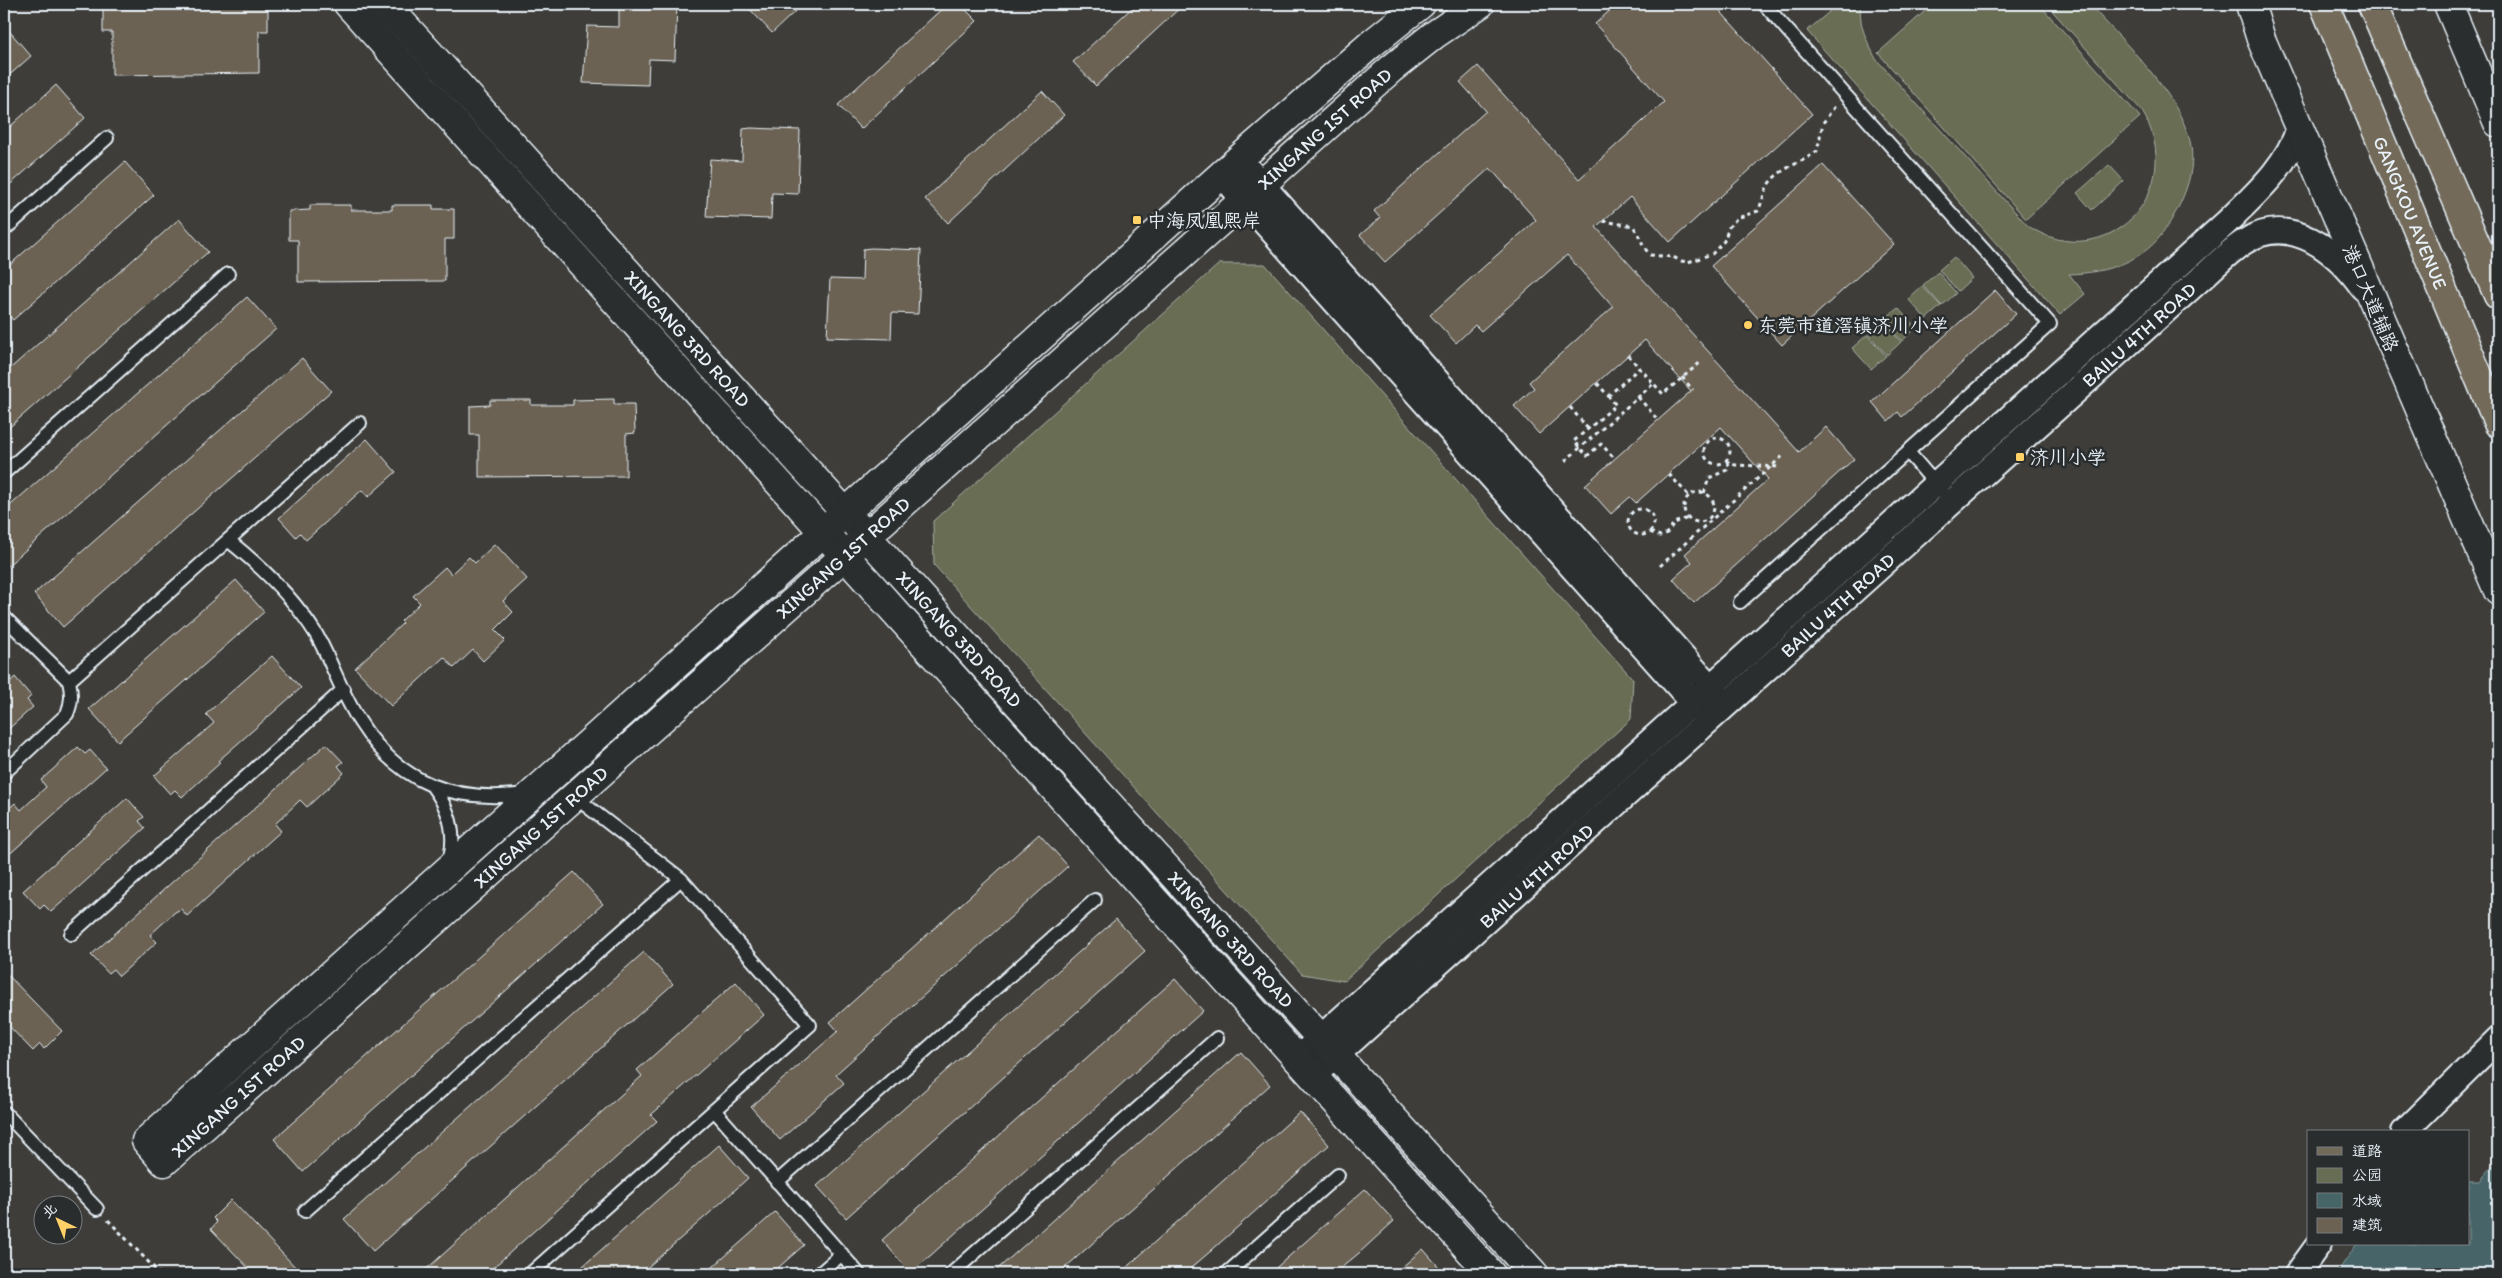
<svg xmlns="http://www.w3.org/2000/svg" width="2502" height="1278" font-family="Itim,'LXGW WenKai TC',sans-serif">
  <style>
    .green { fill: #676d53; stroke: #a8afa6 }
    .water { fill: #466567; stroke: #879da1 }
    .building { fill: #6c6253; stroke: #e8f1f8 }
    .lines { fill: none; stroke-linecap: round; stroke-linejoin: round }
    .lane-casing { stroke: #e8f1f8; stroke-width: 16 }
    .street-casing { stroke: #e8f1f8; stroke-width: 28 }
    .secondary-casing { stroke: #e8f1f8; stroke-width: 31 }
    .primary-casing { stroke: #e8f1f8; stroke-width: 31 }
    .path { stroke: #e8f1f8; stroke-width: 3; stroke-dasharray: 4 4; stroke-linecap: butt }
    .lane { stroke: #2a2d2e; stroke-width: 12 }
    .street { stroke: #2a2d2e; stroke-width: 24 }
    .secondary { stroke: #2a2d2e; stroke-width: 28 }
    .primary { stroke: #736b5a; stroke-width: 28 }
    .poi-dot { fill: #ffd166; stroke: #2a2d2e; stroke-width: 2 }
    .labels { text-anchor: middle; stroke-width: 5; stroke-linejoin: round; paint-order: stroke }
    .street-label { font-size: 19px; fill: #e8f1f8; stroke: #2a2d2e }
    .poi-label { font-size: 19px; fill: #e8f1f8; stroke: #2a2d2e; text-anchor: start }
  </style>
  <rect width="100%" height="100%" fill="#3e3d39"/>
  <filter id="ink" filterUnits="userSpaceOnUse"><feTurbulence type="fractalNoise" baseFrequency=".02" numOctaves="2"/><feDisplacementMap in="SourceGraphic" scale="10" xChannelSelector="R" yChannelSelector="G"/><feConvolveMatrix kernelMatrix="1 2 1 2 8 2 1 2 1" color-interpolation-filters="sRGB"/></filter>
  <g filter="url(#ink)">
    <path class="green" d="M 1830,4 L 1861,4 C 1858,25 1867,41 1876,59 L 2028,226 C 2106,277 2190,191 2142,111 L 2046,4 L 2089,4 C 2123,42 2177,90 2190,141 C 2197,171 2183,202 2167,227 C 2146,261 2107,273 2069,274 L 2085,294 L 2060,315 L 1807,31 L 1829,12 Z
      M 1933,4 L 2039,4 L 2140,117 L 2026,219 L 1878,53 Z
      M 2109,165 L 2124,181 L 2092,210 L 2077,193 Z
      M 1954,257 L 1972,278 L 1958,291 L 1939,270 Z
      M 1219,264 L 1265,264 L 1633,679 L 1631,719 L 1344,981 L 1302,974 L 934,565 L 933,521 Z
      M 1938,272 L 1956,293 L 1942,306 L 1923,285 Z
      M 1922,286 L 1941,306 L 1926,319 L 1908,299 Z
      M 1898,308 L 1916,328 L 1902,341 L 1883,320 Z
      M 1883,321 L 1901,342 L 1887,355 L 1868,334 Z
      M 1867,335 L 1886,356 L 1871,369 L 1852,348 Z"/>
    <path class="water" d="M 2498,1160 L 2498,1274 L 2336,1274 L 2357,1244 L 2468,1244 L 2468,1181 L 2480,1181 Z"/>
    <path class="building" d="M 103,4 L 268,4 L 268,31 L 259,31 L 259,73 L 112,75 L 112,32 L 103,32 Z
      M 619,4 L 677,4 L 675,60 L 649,59 L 648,85 L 583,83 L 587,26 L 619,27 Z
      M 745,4 L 803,4 L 772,33 Z
      M 947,4 L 960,4 L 977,21 L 861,129 L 838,105 Z
      M 1136,4 L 1184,4 L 1096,86 L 1073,62 Z
      M 1617,4 L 1714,4 L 1812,114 L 1670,242 L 1630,197 L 1596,227 L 1799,452 L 1826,427 L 1854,459 L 1694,603 L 1673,579 L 1692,562 L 1685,554 L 1768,479 L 1721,427 L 1636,503 L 1630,497 L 1611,514 L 1585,485 L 1691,391 L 1645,340 L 1539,434 L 1514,406 L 1534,388 L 1529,382 L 1613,307 L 1567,255 L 1481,331 L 1475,325 L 1456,343 L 1430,315 L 1536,220 L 1490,168 L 1385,262 L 1360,235 L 1380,218 L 1374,211 L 1486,111 L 1460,82 L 1478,66 L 1579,179 L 1664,102 L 1595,24 Z
      M 4,25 L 31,56 L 4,80 Z
      M 56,85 L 85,118 L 4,190 L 4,132 Z
      M 1042,91 L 1064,115 L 948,223 L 925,199 Z
      M 751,128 L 800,130 L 798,194 L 772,193 L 771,219 L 706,217 L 710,159 L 742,161 L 743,129 Z
      M 125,162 L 154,195 L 13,320 L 4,310 L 4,270 Z
      M 1823,165 L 1894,244 L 1782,345 L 1711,266 Z
      M 310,205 L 351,205 L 351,210 L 392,210 L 392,205 L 433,205 L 433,209 L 454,209 L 454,239 L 445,239 L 445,281 L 298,282 L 298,240 L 289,240 L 289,211 L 310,210 Z
      M 179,219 L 208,252 L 4,432 L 4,374 Z
      M 871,248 L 921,250 L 918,314 L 892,313 L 891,339 L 827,337 L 830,279 L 862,280 L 863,249 Z
      M 1995,290 L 2016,314 L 1902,417 L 1898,412 L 1888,421 L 1872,402 Z
      M 247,297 L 276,329 L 4,569 L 4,511 Z
      M 302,358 L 331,391 L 63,627 L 34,594 Z
      M 614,399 L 614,404 L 634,404 L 635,433 L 626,434 L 626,476 L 479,477 L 479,435 L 470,435 L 470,406 L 490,405 L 490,400 L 531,400 L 531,405 L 573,405 L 573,400 Z
      M 367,439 L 396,472 L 368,497 L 362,490 L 306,540 L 300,533 L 296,537 L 279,518 Z
      M 495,544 L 527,579 L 503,601 L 513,612 L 495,630 L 505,640 L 483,661 L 473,650 L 454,668 L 444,657 L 391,706 L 355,668 L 403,623 L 401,621 L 420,603 L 413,596 L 445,567 L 451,574 L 469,557 L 475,563 Z
      M 236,580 L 264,612 L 118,741 L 89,709 Z
      M 272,656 L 301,688 L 218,761 L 220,763 L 182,797 L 175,790 L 170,794 L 154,776 L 214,723 L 206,714 Z
      M 15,677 L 31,696 L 27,700 L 33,707 L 4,733 L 4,687 Z
      M 326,744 L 343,762 L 338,766 L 344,773 L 307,807 L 300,800 L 275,824 L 281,831 L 187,916 L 181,909 L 175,912 L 150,935 L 157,942 L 119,976 L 113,969 L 108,973 L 91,955 Z
      M 78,747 L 85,754 L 90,750 L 106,768 L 4,859 L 4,813 L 15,803 L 21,810 L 46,787 L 41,780 Z
      M 127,798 L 144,817 L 139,821 L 145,828 L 51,912 L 44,905 L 40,909 L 23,891 Z
      M 1039,834 L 1068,866 L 836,1074 L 844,1083 L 780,1140 L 751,1107 L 838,1031 L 830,1022 Z
      M 574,872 L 603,904 L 303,1172 L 274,1139 Z
      M 1116,919 L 1145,951 L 846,1218 L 817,1186 Z
      M 644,952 L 673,984 L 373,1251 L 344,1219 Z
      M 4,971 L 62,1031 L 44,1049 L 40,1044 L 33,1051 L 4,1021 Z
      M 1175,979 L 1203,1011 L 911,1273 L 882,1240 Z
      M 736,982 L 764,1015 L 651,1115 L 657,1121 L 486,1274 L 421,1274 L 642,1076 L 637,1070 Z
      M 1241,1052 L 1270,1085 L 1200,1148 L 1058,1274 L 992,1274 Z
      M 1300,1112 L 1329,1145 L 1212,1250 L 1184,1274 L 1119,1274 Z
      M 719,1145 L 748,1178 L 713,1210 L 640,1274 L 574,1274 Z
      M 1365,1189 L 1394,1221 L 1359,1253 L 1334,1274 L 1269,1274 Z
      M 231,1200 L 302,1274 L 254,1274 L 211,1229 L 217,1222 L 213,1218 Z
      M 775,1212 L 804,1245 L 771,1274 L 705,1274 Z
      M 1423,1249 L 1445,1274 L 1394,1274 Z"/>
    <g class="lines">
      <defs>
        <path id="lane" d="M 4,230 L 107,138
          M 1908,452 L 1951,502
          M 4,473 L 228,274
          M 228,540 C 262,567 293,597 316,634 C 332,662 342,695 360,722 C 400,785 455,803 526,794
          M 1740,602 L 2050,324 L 1764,4
          M 4,617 L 69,681 L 360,423
          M 4,773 L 67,714 C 72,702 72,694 69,681
          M 433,787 C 450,810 458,835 448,864
          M 71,934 L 344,689
          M 714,1110 L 859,1274
          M 4,1112 L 97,1209
          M 777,1182 L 1095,900
          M 305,1211 L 681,879
          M 530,1274 L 810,1025 L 681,879 L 575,797
          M 819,1274 L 842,1254
          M 951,1274 L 1217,1038
          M 1226,1274 L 1338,1175"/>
        <g id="street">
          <path d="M 1239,159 L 1721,699"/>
          <path d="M 1222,175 L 1703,714"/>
          <path d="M 1297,1059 L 2227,222 C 2256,193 2286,168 2299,128"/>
          <path id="s1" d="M 1313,1076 L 2206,274 C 2218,263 2231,250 2244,242 C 2290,212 2337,251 2363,288"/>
          <path d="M 2404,1132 L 2498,1039"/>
          <path d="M 2297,1274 L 2319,1244"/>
        </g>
        <g id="secondary">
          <path d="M 348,4 L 1491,1274"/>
          <path id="s2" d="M 385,4 L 1534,1274"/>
          <path id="s3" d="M 1421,4 L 1370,45 L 1239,159 L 146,1141 L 164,1162 L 1391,69 L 1434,35 L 1480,4"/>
          <path d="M 2250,4 L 2261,39 L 2498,591"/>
          <path d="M 2448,4 L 2498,123"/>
        </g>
        <g id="primary">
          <path id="s4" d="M 2324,4 L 2498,423"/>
          <path d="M 2372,4 L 2498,295"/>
        </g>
      </defs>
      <use href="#lane" class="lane-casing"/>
      <use href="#street" class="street-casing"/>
      <use href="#secondary" class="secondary-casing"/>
      <use href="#primary" class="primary-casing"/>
      <path class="path" d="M 1603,221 L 1633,226 C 1640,235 1642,246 1650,255 L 1673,257 L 1681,261 L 1688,262 L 1712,254 L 1724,241 L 1729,227 L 1737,218 L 1758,211 C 1762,203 1764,193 1768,185 C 1780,167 1801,164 1817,151 L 1823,123 L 1835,106
        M 1628,355 L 1663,394 L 1702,361
        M 1682,377 L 1693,390
        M 1597,383 L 1616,405 L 1574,441 L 1587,456 L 1601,444 L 1615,459
        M 1608,396 L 1639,368
        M 1638,397 L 1658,420
        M 1570,407 L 1588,429
        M1704 451a13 13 0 1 1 26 0a13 13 0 1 1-26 0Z
        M 1565,461 L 1653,384
        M 1726,461 L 1735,465 L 1781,467
        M 1669,474 L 1689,496
        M1684 507a15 15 0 1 1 30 0a15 15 0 1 1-30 0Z
        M 1704,493 L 1709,478 L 1727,470 L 1729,463
        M1628 522a13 13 0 1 1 26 0a13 13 0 1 1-26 0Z
        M 1650,532 L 1660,536 L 1667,533 L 1674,523 L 1688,518
        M 1660,566 L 1785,454
        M 108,1220 L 160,1274"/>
      <use href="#lane" class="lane"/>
      <use href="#street" class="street"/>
      <use href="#secondary" class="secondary"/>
      <use href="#primary" class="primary"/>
    </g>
  </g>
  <g class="poi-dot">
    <rect x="1132" y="215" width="10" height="10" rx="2.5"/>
    <circle cx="1748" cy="325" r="5"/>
    <rect x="2015" y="452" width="10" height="10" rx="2.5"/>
  </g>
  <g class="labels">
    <g class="street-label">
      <text dy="7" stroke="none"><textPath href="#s3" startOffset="3290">XINGANG 1ST ROAD</textPath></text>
      <text dy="7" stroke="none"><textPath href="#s4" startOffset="226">GANGKOU AVENUE</textPath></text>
      <text transform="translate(2371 298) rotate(67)" y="7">港口大道辅路</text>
      <text dy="7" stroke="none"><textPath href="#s1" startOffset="1110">BAILU 4TH ROAD</textPath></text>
      <text dy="7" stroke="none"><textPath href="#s2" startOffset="451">XINGANG 3RD ROAD</textPath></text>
      <text dy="7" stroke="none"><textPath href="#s3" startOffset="2645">XINGANG 1ST ROAD</textPath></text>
      <text dy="7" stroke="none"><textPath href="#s1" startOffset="705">BAILU 4TH ROAD</textPath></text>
      <text dy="7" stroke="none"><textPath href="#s2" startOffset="856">XINGANG 3RD ROAD</textPath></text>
      <text dy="7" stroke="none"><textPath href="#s3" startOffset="2240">XINGANG 1ST ROAD</textPath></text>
      <text dy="7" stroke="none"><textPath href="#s1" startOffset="300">BAILU 4TH ROAD</textPath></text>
      <text dy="7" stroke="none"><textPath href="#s2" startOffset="1261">XINGANG 3RD ROAD</textPath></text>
      <text dy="7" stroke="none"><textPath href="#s3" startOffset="1835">XINGANG 1ST ROAD</textPath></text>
    </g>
    <g class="poi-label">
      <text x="1147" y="227">中海凤凰熙岸</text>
      <text x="1758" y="332">东莞市道滘镇济川小学</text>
      <text x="2030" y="464">济川小学</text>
    </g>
  </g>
  <rect width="2502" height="1278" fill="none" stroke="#2a2d2e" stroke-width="20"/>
  <rect x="10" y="10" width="2482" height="1258" fill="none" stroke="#e8f1f8" stroke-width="2" filter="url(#ink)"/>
  <rect x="2307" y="1130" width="162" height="115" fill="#2a2d2e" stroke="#767b7f"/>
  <rect x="2317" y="1147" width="25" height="8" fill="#736b5a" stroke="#767b7f"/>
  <text x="2352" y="1156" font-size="15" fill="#e8f1f8">道路</text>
  <rect x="2317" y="1168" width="25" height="15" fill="#676d53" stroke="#767b7f"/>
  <text x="2352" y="1180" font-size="15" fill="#e8f1f8">公园</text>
  <rect x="2317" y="1193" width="25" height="15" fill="#466567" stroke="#767b7f"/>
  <text x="2352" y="1206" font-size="15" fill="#e8f1f8">水域</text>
  <rect x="2317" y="1218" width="25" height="15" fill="#6c6253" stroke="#767b7f"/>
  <text x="2352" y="1230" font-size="15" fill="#e8f1f8">建筑</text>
  <g transform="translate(58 1220) rotate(317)"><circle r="24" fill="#2a2d2e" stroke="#767b7f"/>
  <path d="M0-4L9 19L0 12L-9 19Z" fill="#ffd166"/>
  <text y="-8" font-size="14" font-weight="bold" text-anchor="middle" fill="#e8f1f8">北</text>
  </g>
</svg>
